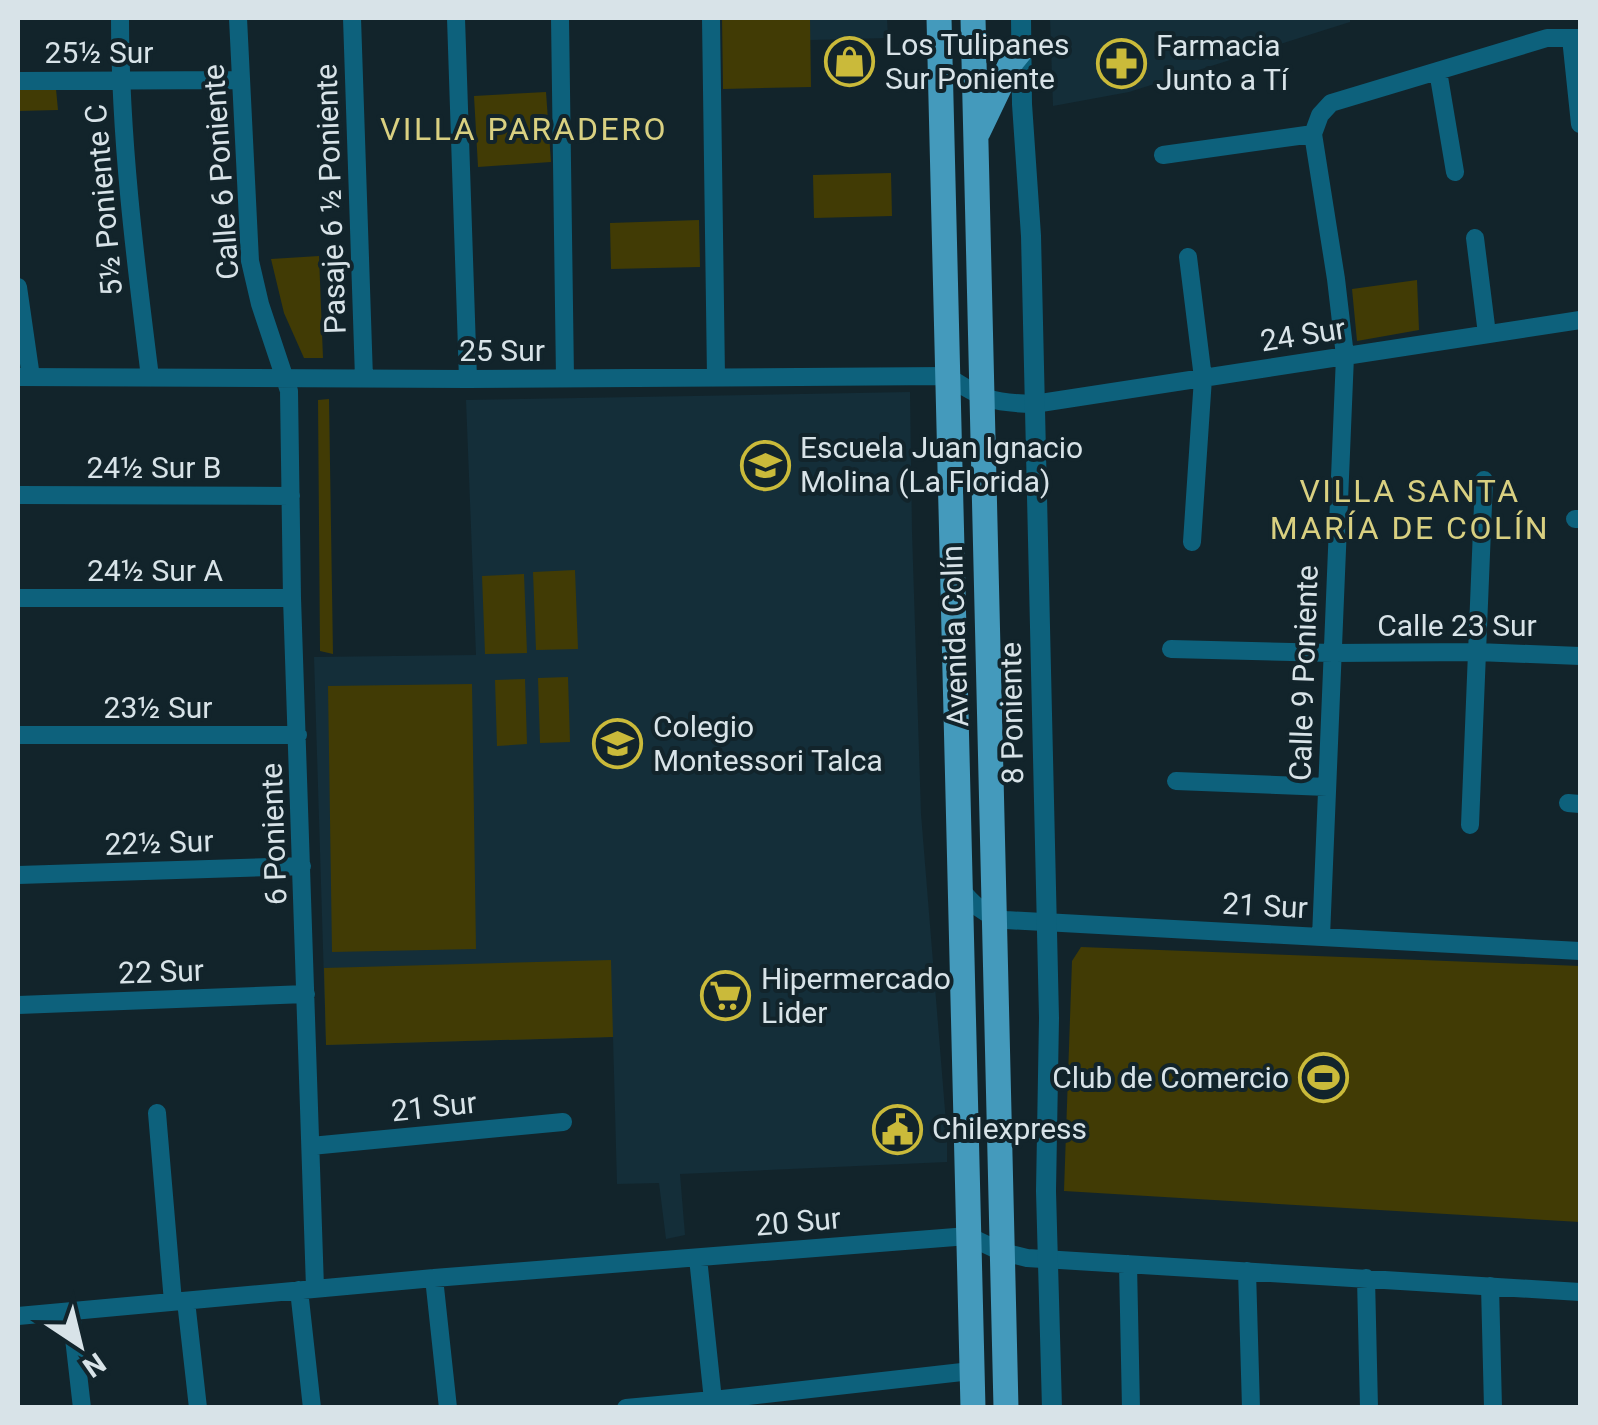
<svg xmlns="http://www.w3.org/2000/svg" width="1598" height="1425" font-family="Roboto,sans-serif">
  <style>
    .built { fill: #142e39 }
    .green { fill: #413b05 }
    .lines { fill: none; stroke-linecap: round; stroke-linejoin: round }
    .minor { stroke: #0d617c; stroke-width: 18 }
    .tertiary { stroke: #0d617c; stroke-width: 20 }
    .primary { stroke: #449abc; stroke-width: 25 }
    .labels { text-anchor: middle; stroke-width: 8; stroke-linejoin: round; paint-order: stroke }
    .poi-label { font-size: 30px; fill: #d8e3e8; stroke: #12242b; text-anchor: start }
    .street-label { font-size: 30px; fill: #d8e3e8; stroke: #12242b }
    .neighbourhood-label { font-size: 32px; letter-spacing: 2.5px; fill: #d9d081; stroke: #12242b }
  </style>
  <rect width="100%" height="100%" fill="#12242b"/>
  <path class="built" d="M 810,18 L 887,18 L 888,38 L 810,40 Z
    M 1050,18 L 1350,18 L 1350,22 L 1129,92 L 1053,106 Z
    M 910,392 L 912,532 L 921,814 L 947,1135 L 947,1162 L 680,1174 L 685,1235 L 666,1239 L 659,1183 L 617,1184 L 613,1037 L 326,1045 L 314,657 L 476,655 L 466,400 Z"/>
  <path class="green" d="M 722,18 L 810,18 L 811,87 L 723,89 Z
    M 18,89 L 56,89 L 58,110 L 18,111 Z
    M 546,92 L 551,162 L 478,167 L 474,96 Z
    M 891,173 L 892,216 L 814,218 L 813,175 Z
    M 699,220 L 700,267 L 611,269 L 610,223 Z
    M 319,256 L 323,358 L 304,358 L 284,313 L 271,259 Z
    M 1417,280 L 1419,330 L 1357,341 L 1352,289 Z
    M 329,399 L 333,654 L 320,651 L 318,400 Z
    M 575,570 L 578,649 L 536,650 L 533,572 Z
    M 524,574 L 527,653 L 485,654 L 482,576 Z
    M 568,677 L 570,742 L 540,743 L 538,678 Z
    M 525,679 L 527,744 L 497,746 L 495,680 Z
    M 472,684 L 476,949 L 332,952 L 328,686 Z
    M 1081,947 L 1580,966 L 1580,1222 L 1064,1191 L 1072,961 Z
    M 611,960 L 613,1037 L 326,1045 L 324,968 Z"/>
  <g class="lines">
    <path class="minor" d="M 120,18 C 120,138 135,258 150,377
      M 238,18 L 250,261 L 260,304 L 289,391 L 292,598 L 315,1288
      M 352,18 L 364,378
      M 456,18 L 468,379
      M 560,18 L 565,378
      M 711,18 L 716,377
      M 1571,38 L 1580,124
      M 1438,71 L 1455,172
      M 18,81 L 241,80
      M 1163,155 L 1313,134
      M 1475,238 L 1487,334
      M 1188,257 L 1203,378 L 1192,542
      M 18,287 L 31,377
      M 18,377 L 468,379 L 947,376 C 982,399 992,403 1034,404 L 1580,320
      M 18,495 L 291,496
      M 1575,519 L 1580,519
      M 18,598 L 292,598
      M 1171,649 L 1333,653 L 1477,652 L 1580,656
      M 18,735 L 298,735
      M 1176,781 L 1327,787
      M 1568,803 L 1580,804
      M 1470,825 L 1484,480
      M 18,875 L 302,866
      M 959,887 C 972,904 985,916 1006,920 L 1580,951
      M 1321,937 L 1345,356 L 1336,279 L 1313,134 L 1320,115 L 1331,103 L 1547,38 L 1580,38
      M 18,1005 L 306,994
      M 157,1113 L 173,1302
      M 311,1146 L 563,1122
      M 698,1258 L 713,1400
      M 1128,1264 L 1131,1408
      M 1247,1271 L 1251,1408
      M 434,1278 L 448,1408
      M 1366,1278 L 1369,1408
      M 1490,1286 L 1493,1408
      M 299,1290 L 312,1408
      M 186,1301 L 198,1408
      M 71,1312 L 82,1408
      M 18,1316 L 434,1278 L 968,1236 L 1002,1252 L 1027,1258 L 1580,1292
      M 626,1408 L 713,1400 L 971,1371"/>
    <path class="tertiary" d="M 1021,18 L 1022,104 L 1031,236 L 1049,1018 L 1046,1191 L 1052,1408"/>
    <path class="primary" d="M 939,18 L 973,1408
      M 973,18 L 1006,1408
      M 978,132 L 1012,61 L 1021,50"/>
  </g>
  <defs>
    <symbol id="shop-ring" viewBox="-11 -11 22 22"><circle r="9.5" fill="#12242b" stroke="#caba3a" stroke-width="1.5"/><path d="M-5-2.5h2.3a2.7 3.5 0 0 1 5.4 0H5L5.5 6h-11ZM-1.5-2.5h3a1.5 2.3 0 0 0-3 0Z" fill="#caba3a"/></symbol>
    <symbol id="pharmacy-ring" viewBox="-11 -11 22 22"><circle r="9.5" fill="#12242b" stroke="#caba3a" stroke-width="1.5"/><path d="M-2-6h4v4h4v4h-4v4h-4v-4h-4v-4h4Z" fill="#caba3a"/></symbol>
    <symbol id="school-ring" viewBox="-11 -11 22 22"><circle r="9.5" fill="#12242b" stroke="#caba3a" stroke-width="1.5"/><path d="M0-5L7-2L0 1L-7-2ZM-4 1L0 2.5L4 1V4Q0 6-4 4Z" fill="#caba3a"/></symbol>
    <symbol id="supermarket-ring" viewBox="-11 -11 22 22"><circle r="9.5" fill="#12242b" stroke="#caba3a" stroke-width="1.5"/><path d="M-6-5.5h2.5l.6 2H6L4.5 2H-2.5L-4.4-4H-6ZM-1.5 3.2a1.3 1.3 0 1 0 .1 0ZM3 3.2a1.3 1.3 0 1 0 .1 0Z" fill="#caba3a"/></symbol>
    <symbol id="stadium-ring" viewBox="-11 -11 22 22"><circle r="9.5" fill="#12242b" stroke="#caba3a" stroke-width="1.5"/><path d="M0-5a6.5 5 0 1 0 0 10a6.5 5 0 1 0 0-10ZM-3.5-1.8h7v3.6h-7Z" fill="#caba3a"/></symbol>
    <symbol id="civic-ring" viewBox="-11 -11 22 22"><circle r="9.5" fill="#12242b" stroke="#caba3a" stroke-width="1.5"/><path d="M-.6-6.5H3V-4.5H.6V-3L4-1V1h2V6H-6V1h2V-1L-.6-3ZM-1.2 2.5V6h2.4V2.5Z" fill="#caba3a"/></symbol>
  </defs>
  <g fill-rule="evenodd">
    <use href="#shop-ring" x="822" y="34" width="55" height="55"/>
    <use href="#pharmacy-ring" x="1094" y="36" width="55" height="55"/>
    <use href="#school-ring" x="738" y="438" width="55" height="55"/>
    <use href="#school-ring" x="590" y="716" width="55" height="55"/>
    <use href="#supermarket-ring" x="698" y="968" width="55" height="55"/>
    <use href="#stadium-ring" x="1296" y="1050" width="55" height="55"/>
    <use href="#civic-ring" x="870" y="1102" width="55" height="55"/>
  </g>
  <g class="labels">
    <g class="poi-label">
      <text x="885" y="55">Los Tulipanes<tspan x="885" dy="34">Sur Poniente</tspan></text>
      <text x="1156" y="56">Farmacia<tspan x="1156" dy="34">Junto a Tí</tspan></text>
      <text x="800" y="458">Escuela Juan Ignacio<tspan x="800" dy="34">Molina (La Florida)</tspan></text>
      <text x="653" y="737">Colegio<tspan x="653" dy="34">Montessori Talca</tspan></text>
      <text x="761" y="989">Hipermercado<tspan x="761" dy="34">Lider</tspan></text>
      <text x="1289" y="1088" text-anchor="end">Club de Comercio</text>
      <text x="932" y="1139">Chilexpress</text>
    </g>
    <g class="street-label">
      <text x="99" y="63">25½ Sur</text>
      <text transform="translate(221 172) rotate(-94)" y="10">Calle 6 Poniente</text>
      <text transform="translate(331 199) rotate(-92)" y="10">Pasaje 6 ½ Poniente</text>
      <text transform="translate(104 200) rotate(-95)" y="10">5½ Poniente C</text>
      <text transform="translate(1303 335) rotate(-9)" y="10">24 Sur</text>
      <text x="502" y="361">25 Sur</text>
      <text x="154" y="478">24½ Sur B</text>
      <text x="155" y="581">24½ Sur A</text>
      <text x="1457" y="636">Calle 23 Sur</text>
      <text transform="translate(955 636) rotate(-92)" y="10">Avenida Colín</text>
      <text transform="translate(1304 673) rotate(-88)" y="10">Calle 9 Poniente</text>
      <text x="158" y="718">23½ Sur</text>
      <text transform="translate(1012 713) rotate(-91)" y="10">8 Poniente</text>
      <text transform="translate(274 834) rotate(-92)" y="10">6 Poniente</text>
      <text transform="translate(159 843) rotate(-2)" y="10">22½ Sur</text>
      <text transform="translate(1265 906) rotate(3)" y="10">21 Sur</text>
      <text transform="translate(161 972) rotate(-2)" y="10">22 Sur</text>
      <text transform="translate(434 1107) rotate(-6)" y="10">21 Sur</text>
      <text transform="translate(798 1222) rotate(-5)" y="10">20 Sur</text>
    </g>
    <g class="neighbourhood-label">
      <text x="524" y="140">VILLA PARADERO</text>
      <text x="1410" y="502">VILLA SANTA<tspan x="1410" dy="37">MARÍA DE COLÍN</tspan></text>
    </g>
  </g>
  <rect width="1598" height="1425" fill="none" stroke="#d8e3e8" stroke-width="40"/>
  <g transform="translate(80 1345) rotate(145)" stroke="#12242b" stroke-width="8" paint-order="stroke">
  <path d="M0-8L18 38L0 25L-18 38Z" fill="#d8e3e8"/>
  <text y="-15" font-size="28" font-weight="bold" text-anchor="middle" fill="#d8e3e8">N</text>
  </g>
</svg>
